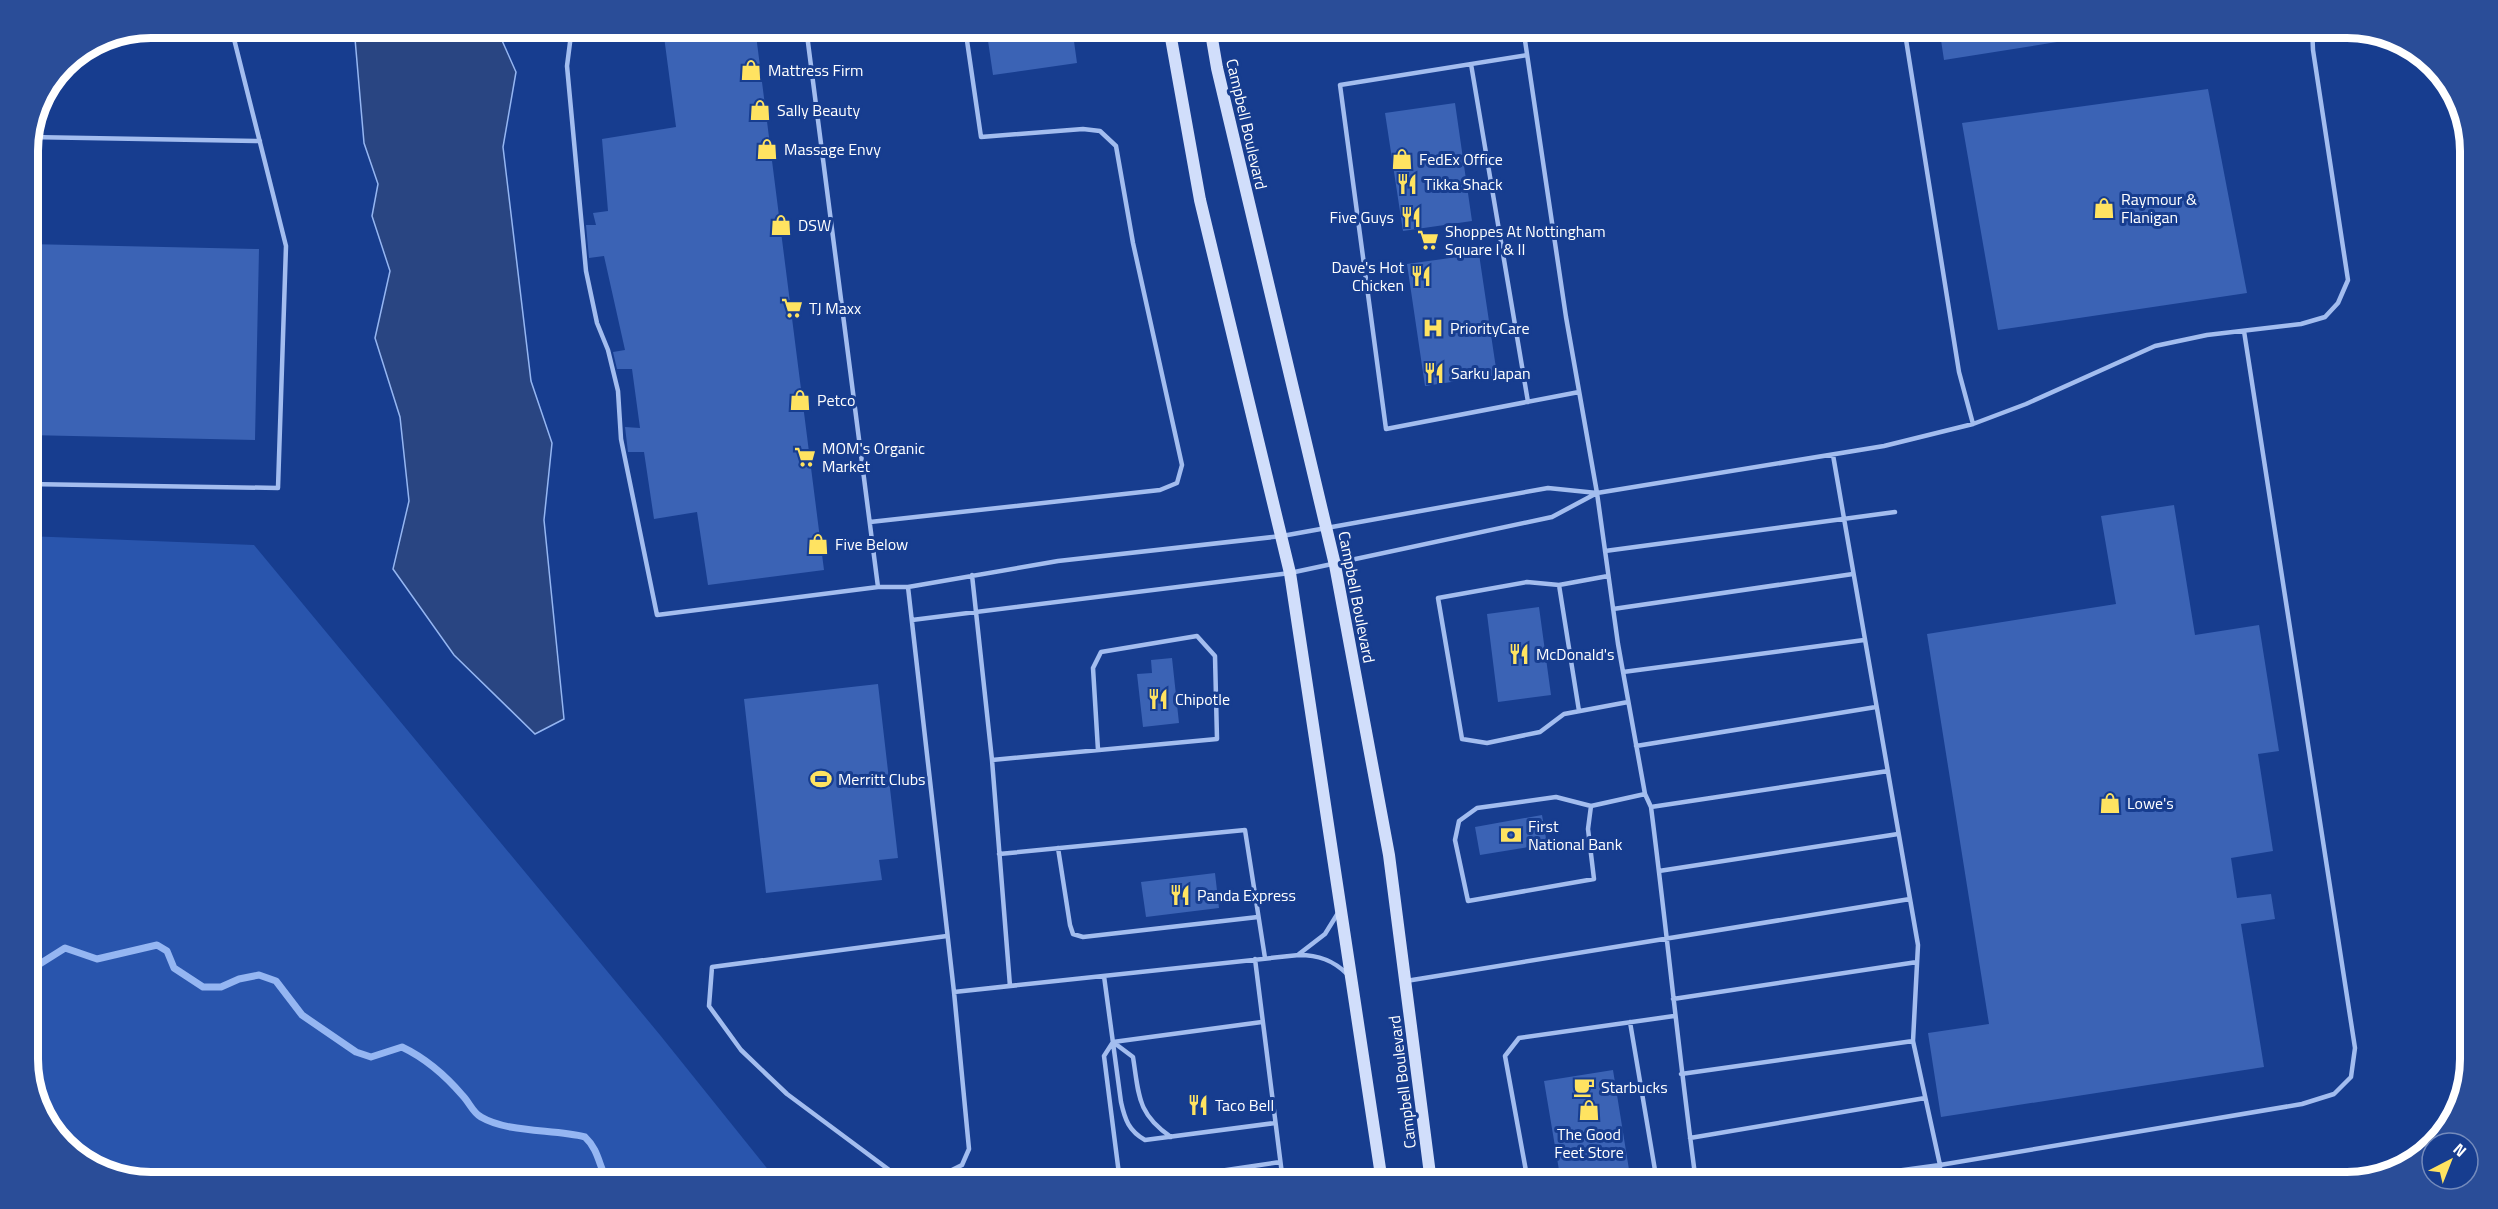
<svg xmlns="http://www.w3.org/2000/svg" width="2498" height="1209" font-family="'Titillium Web',sans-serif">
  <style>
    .green { fill: #2955ad }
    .water { fill: #294582; stroke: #95b6f2; stroke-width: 1.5 }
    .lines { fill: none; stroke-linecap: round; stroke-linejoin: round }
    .stream { stroke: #95b6f2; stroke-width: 7 }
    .building { fill: #3b63b5 }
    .service { stroke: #a3bdef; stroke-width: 4.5 }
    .secondary { stroke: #d1defb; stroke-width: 12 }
    .labels { text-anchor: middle; stroke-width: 6; stroke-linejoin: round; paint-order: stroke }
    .poi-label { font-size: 16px; fill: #fff; stroke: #173d8f; text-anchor: start }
    .street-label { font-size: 16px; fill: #fff; stroke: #173d8f }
    .rim { fill: none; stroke: #fff; stroke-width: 8 }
  </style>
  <rect width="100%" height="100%" fill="#173d8f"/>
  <path class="green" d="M 27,536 L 254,545 L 660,1035 L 778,1182 L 151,1182 L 96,1169 L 48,1127 L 27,1067 Z"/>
  <path class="water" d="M 354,27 L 496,27 L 516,72 L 503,147 L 531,381 L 552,443 L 544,520 L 564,719 L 535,734 L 454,655 L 393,569 L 409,501 L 400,417 L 375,338 L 390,271 L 372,216 L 378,184 L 364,143 Z"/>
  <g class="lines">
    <path class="stream" d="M 27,969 L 38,965 L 65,948 L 97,959 L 157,945 L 167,951 L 174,968 L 203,987 L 221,987 L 239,979 L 259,975 L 276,981 L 302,1015 L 356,1052 L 371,1057 L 402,1047 C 425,1058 446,1076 463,1096 C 469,1102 473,1113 481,1117 C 508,1133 554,1129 585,1137 C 599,1150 599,1167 608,1182"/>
  </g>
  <path class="building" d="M 683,27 L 755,27 L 824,570 L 708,585 L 697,512 L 654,519 L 644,452 L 628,452 L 625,427 L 640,428 L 632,369 L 617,369 L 613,352 L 625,350 L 604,256 L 589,258 L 586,225 L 596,225 L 593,213 L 608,211 L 602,139 L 676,127 L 663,29 Z
    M 986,27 L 1072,27 L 1077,63 L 993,75 Z
    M 1939,27 L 2088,27 L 2088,37 L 1944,60 Z
    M 2208,89 L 2247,293 L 1998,330 L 1962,123 Z
    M 1455,103 L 1472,221 L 1403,231 L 1385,113 Z
    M 27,244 L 259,249 L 255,440 L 27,435 Z
    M 1479,254 L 1497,375 L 1425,386 L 1407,264 Z
    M 2174,505 L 2195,635 L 2259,625 L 2279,751 L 2258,754 L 2273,851 L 2231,858 L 2237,898 L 2271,894 L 2275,919 L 2241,924 L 2264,1067 L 1941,1117 L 1928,1033 L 1989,1024 L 1927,634 L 2116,604 L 2101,516 Z
    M 1539,607 L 1551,695 L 1498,702 L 1487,614 Z
    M 1172,658 L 1179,723 L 1143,727 L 1137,674 L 1152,673 L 1151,660 Z
    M 878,684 L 898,858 L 879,860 L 882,880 L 766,893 L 744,699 Z
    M 1542,815 L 1547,844 L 1480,855 L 1475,827 Z
    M 1215,873 L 1219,908 L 1146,917 L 1141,882 Z
    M 1613,1070 L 1631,1182 L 1561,1182 L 1544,1081 Z"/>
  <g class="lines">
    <path class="service" d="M 572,27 L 567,66 L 586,271 L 597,323 L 608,350 L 618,391 L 621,439 L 657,615 L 878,587 L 908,587 L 954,992 L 1299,955 C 1318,955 1333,960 1347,974
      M 806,27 L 878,587
      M 1523,27 L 1566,317 L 1597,493 L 1618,644 L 1645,794 L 1651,807 C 1667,932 1679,1057 1696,1182
      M 1904,27 L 1959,372 L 1973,424
      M 1527,55 L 1340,85 L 1386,429 L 1579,392
      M 1471,64 L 1528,402
      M 29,137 L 260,141
      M 1833,455 L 1918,945 L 1913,1041 L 1940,1165 L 2302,1104 L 2334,1094 L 2351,1077 L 2355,1048 L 2244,331
      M 27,484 L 278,488 L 286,246 L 231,27
      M 870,522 L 1160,490 L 1177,483 L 1182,465 L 1133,243 L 1116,146 L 1100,131 L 1083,129 L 981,137 L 965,27
      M 1605,551 L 1895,512
      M 972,575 L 992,760 L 1010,986
      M 1608,576 L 1559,585 L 1527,582 L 1438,598 L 1462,739 L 1487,743 L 1540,732 L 1564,714 L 1628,702
      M 1559,585 L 1579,711
      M 908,587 L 1058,561 L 1282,536 L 1548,488 L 1597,493 L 1884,446 L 1973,424 L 2026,404 L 2155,346 L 2207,335 L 2301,324 L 2325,317 L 2338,303 L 2348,280 L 2313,50 L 2312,27
      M 1613,609 L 1853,574
      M 912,620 L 1290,573 L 1552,517 L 1597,493
      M 1623,672 L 1864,640
      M 1636,746 L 1876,707
      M 992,760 L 1217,739 L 1215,656 L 1197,636 L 1101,652 L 1093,668 L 1098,750
      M 1591,806 L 1588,829 L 1594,879 L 1468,901 L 1455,840 L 1459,821 L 1477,808 L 1556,797 L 1591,806 L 1645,794
      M 1651,807 L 1888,771
      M 1058,848 L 1070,925 L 1073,934 L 1083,937 L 1258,917
      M 999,854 L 1245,830 L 1265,958
      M 1659,871 L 1898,834
      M 947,936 L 712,967 L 709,1006 L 741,1050 L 787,1094 L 896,1175 L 946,1173 L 962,1165 L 969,1149 L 954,992
      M 1299,954 L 1325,934 L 1338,913
      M 1255,959 L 1283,1182
      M 1104,976 L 1121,1102 C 1125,1120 1129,1131 1145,1140 L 1275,1123
      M 1406,981 L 1910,899
      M 1673,999 L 1917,962
      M 1630,1022 L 1657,1182
      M 1113,1042 L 1262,1022
      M 1113,1042 L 1104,1056 L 1120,1182
      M 1113,1042 L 1133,1057 C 1139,1095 1137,1114 1171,1137
      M 1681,1074 L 1913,1041
      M 1690,1138 L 1925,1098
      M 1145,1182 L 1280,1162
      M 1528,1182 L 1505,1056 L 1519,1038 L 1674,1016
      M 1815,1182 L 1940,1165 L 1940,1182"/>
    <path class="secondary" d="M 1169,27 L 1200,200 L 1290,573 L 1382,1182
      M 1210,27 L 1217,68 L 1335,565 L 1389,855 L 1431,1182"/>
  </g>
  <defs>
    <symbol id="shop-bare" viewBox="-9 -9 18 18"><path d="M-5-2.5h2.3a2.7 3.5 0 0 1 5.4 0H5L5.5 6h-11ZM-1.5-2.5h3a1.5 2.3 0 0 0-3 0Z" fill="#ffe361" stroke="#173d8f" stroke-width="2.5" paint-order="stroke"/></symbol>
    <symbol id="restaurant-bare" viewBox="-9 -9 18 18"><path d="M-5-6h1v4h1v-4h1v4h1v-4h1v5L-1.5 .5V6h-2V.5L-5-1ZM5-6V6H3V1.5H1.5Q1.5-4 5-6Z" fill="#ffe361" stroke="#173d8f" stroke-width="2.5" paint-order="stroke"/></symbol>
    <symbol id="supermarket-bare" viewBox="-9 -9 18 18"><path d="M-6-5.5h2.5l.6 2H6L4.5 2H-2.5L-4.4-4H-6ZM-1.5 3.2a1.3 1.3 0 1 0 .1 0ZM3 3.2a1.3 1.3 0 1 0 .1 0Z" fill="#ffe361" stroke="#173d8f" stroke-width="2.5" paint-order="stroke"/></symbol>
    <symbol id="hospital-bare" viewBox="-9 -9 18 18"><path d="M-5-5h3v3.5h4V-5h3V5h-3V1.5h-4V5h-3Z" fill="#ffe361" stroke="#173d8f" stroke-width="2.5" paint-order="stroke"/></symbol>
    <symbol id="stadium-bare" viewBox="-9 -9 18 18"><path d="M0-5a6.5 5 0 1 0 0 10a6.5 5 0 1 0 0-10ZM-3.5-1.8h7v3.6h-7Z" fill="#ffe361" stroke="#173d8f" stroke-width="2.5" paint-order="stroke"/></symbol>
    <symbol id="bank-bare" viewBox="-9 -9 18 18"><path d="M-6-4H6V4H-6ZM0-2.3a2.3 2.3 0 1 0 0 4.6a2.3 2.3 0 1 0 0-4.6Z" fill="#ffe361" stroke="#173d8f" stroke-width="2.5" paint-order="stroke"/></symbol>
    <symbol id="cafe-bare" viewBox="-9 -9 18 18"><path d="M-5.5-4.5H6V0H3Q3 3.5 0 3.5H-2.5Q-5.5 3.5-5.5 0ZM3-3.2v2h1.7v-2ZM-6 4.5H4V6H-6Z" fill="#ffe361" stroke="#173d8f" stroke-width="2.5" paint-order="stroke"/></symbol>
  </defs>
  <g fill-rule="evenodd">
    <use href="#shop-bare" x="736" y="55" width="30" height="30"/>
    <use href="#shop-bare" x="745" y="95" width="30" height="30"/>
    <use href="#shop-bare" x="752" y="134" width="30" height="30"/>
    <use href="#shop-bare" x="1387" y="144" width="30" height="30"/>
    <use href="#restaurant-bare" x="1392" y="169" width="30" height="30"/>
    <use href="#shop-bare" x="2089" y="193" width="30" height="30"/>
    <use href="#restaurant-bare" x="1396" y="202" width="30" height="30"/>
    <use href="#shop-bare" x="766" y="210" width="30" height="30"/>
    <use href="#supermarket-bare" x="1413" y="225" width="30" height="30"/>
    <use href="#restaurant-bare" x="1406" y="261" width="30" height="30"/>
    <use href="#supermarket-bare" x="777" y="293" width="30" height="30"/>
    <use href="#hospital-bare" x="1418" y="313" width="30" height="30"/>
    <use href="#restaurant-bare" x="1419" y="358" width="30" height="30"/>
    <use href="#shop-bare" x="785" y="385" width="30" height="30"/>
    <use href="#supermarket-bare" x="790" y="442" width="30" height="30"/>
    <use href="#shop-bare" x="803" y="529" width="30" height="30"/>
    <use href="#restaurant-bare" x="1504" y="639" width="30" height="30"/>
    <use href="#restaurant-bare" x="1143" y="684" width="30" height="30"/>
    <use href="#stadium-bare" x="806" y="764" width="30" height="30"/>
    <use href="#shop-bare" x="2095" y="788" width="30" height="30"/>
    <use href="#bank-bare" x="1496" y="820" width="30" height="30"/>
    <use href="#restaurant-bare" x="1165" y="880" width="30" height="30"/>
    <use href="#cafe-bare" x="1569" y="1072" width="30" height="30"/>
    <use href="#restaurant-bare" x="1183" y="1090" width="30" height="30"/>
    <use href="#shop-bare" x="1574" y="1095" width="30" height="30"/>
  </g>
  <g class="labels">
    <g class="poi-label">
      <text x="768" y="76">Mattress Firm</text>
      <text x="777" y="116">Sally Beauty</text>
      <text x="784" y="155">Massage Envy</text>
      <text x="1419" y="165">FedEx Office</text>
      <text x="1424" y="190">Tikka Shack</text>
      <text x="2121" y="205">Raymour &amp;<tspan x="2121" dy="18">Flanigan</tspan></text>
      <text x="1394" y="223" text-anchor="end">Five Guys</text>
      <text x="798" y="231">DSW</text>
      <text x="1445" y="237">Shoppes At Nottingham<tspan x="1445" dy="18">Square I &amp; II</tspan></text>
      <text x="1404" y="273" text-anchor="end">Dave's Hot<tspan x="1404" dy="18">Chicken</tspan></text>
      <text x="809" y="314">TJ Maxx</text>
      <text x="1450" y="334">PriorityCare</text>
      <text x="1451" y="379">Sarku Japan</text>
      <text x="817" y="406">Petco</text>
      <text x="822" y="454">MOM's Organic<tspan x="822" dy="18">Market</tspan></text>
      <text x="835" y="550">Five Below</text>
      <text x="1536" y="660">McDonald's</text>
      <text x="1175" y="705">Chipotle</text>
      <text x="838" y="785">Merritt Clubs</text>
      <text x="2127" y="809">Lowe's</text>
      <text x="1528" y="832">First<tspan x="1528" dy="18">National Bank</tspan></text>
      <text x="1197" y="901">Panda Express</text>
      <text x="1601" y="1093">Starbucks</text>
      <text x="1215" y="1111">Taco Bell</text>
      <text x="1589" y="1140" text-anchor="middle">The Good<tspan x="1589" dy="18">Feet Store</tspan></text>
    </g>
    <g class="street-label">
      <text transform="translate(1247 124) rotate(77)" y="6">Campbell Boulevard</text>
      <text transform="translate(1357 597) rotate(79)" y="6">Campbell Boulevard</text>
      <text transform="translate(1402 1082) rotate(-97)" y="6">Campbell Boulevard</text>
    </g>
  </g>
  <path d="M0 0H2498V1209H0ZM151 38H2347A113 113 0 0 1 2460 151V1059A113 113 0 0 1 2347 1172H151A113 113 0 0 1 38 1059V151A113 113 0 0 1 151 38Z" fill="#2a4d98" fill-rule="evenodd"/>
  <path class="rim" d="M151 38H2347A113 113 0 0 1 2460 151V1059A113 113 0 0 1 2347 1172H151A113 113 0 0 1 38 1059V151A113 113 0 0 1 151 38Z"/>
  <g transform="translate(2450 1161) rotate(42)"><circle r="28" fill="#173d8f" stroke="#748bbc" stroke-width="1.5"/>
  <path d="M0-4.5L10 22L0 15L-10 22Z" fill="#ffe361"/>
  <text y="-9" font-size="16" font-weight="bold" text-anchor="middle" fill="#ffffff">N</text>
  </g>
</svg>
